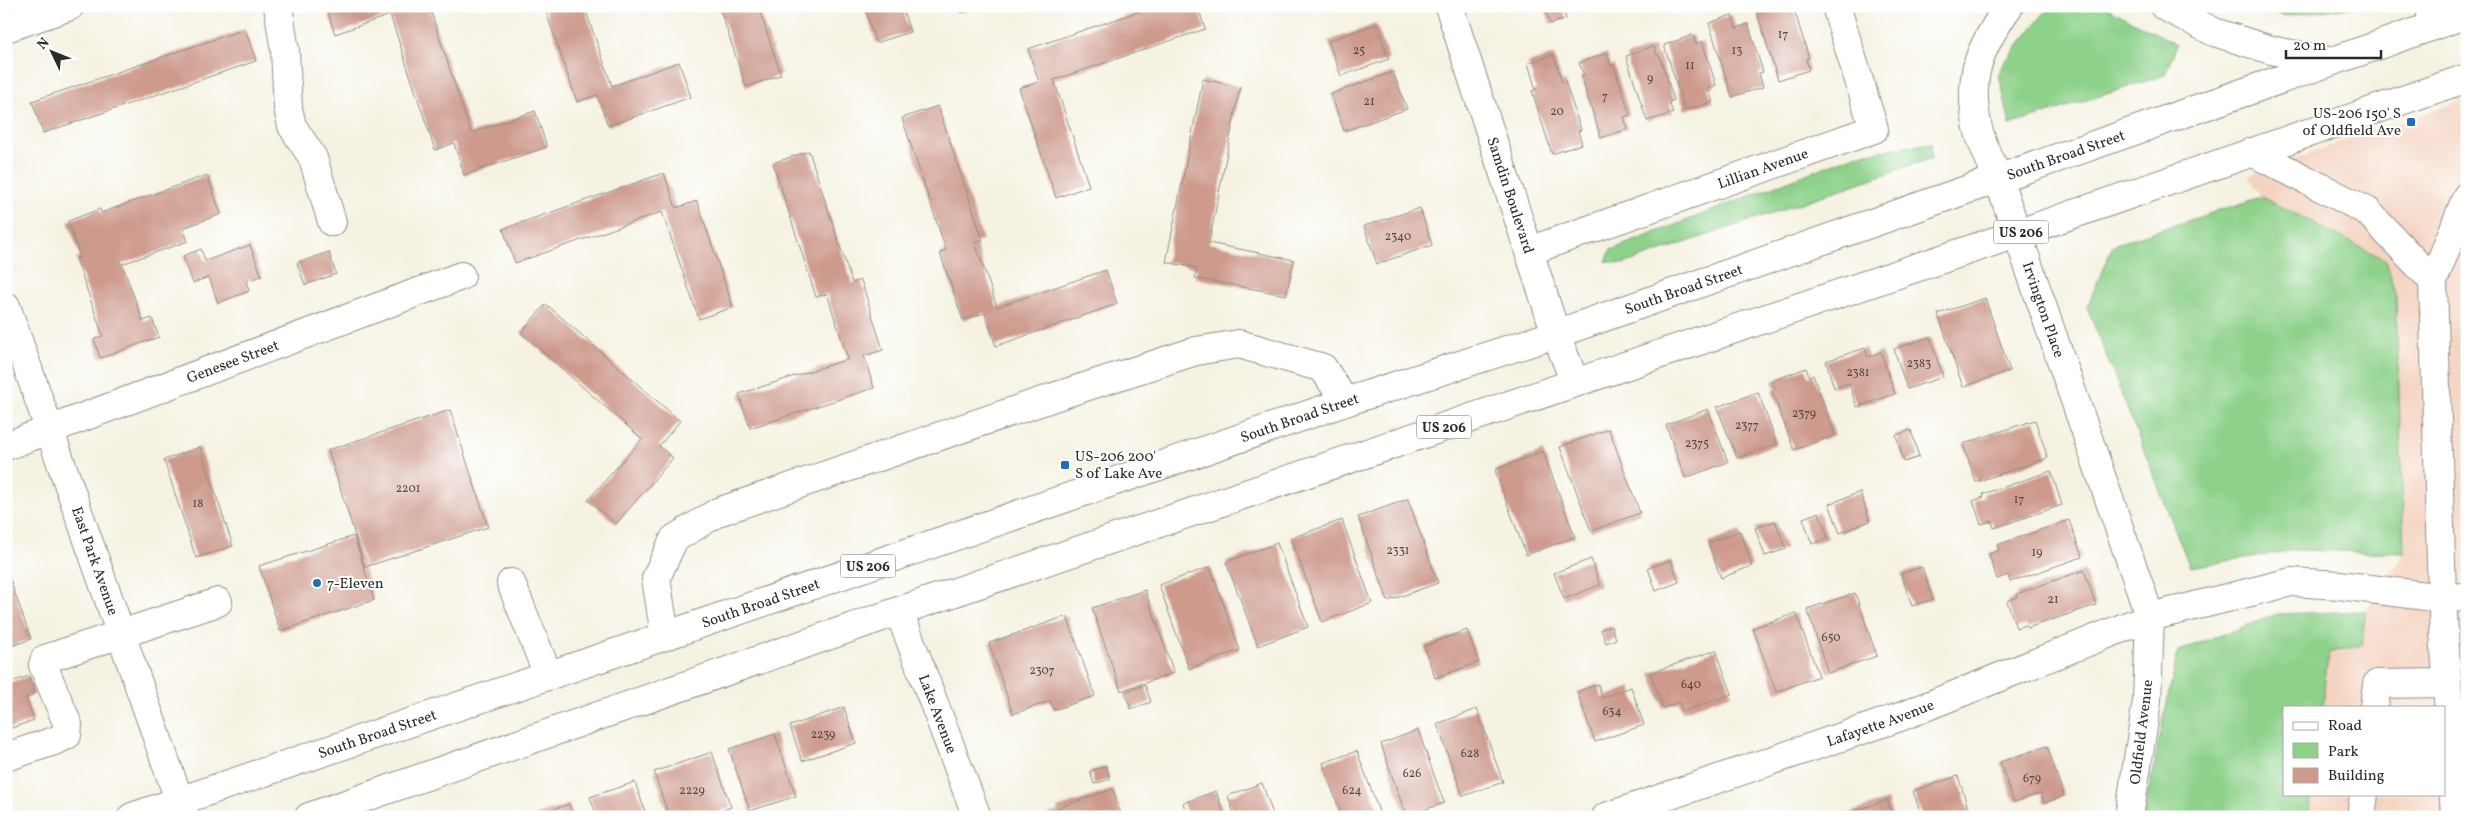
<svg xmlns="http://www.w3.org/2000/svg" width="2473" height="823" font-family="Vollkorn,serif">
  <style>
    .built { fill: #f4d3c0 }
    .green { fill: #8ed18a; stroke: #5c7e5a }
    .building { fill: #cd9a8c }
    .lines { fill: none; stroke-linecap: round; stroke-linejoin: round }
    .minor-casing { stroke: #908e86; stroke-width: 30 }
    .major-casing { stroke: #908e86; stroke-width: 30 }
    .minor { stroke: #fff; stroke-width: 28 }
    .major { stroke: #fff; stroke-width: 28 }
    .poi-dot { fill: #1f6fb2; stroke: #fff; stroke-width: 2 }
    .labels { text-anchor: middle; stroke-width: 4; stroke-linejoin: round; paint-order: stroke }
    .number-label { font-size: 12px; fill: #544743 }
    .shield { fill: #fff; stroke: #6b6b6b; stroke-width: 1 }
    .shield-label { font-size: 14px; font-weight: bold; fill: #2b2b2b }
    .poi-label { font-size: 15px; fill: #2b2b2b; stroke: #fff; text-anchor: start }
    .street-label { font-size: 15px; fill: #2b2b2b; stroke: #fff }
  </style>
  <rect width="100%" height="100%" fill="#fff"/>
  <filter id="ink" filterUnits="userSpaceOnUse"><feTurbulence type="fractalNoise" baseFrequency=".02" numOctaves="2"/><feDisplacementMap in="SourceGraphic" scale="10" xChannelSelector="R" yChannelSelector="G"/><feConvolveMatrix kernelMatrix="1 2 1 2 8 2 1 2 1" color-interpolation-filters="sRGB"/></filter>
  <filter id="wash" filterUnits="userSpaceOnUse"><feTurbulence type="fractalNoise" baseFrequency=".0096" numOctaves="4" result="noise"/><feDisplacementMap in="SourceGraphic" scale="20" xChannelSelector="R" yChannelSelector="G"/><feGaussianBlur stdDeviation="1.12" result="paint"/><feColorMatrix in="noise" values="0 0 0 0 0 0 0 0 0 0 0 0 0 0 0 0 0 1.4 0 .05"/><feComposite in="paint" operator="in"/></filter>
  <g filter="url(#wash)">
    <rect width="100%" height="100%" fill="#f5f2e2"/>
    <path class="built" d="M 2467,99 L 2467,817 L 2309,817 L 2312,794 L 2444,794 L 2444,707 L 2322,707 L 2328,653 L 2361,645 L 2366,611 L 2404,553 L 2386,260 L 2261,197 L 2248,176 L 2360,135 Z"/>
    <path class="green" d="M 2050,6 L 2103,6 L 2177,44 L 2165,75 L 2010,125 L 1999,73 L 2005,62 Z
      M 2249,6 L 2358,6 L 2286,16 Z
      M 1931,143 L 1932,158 L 1623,264 L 1606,261 L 1611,250 L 1855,155 Z
      M 2261,197 L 2386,260 L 2396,297 L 2404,553 L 2294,550 L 2190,567 L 2087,307 L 2113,245 Z
      M 2366,611 L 2361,645 L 2328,653 L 2322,707 L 2284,707 L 2284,794 L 2312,794 L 2309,817 L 2143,817 L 2178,651 L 2278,614 Z"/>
    <g id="blocks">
      <path class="building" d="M 326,6 L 403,6 L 404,12 L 420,6 L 429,6 L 471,133 L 535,111 L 547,147 L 464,175 L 454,143 L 435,150 L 390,15 L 335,34 Z
        M 544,6 L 584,6 L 612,86 L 679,62 L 691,97 L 608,126 L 597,95 L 577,102 Z
        M 719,6 L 758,6 L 781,75 L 746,87 Z
        M 864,6 L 902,6 L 910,32 L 876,43 Z
        M 958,6 L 980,6 L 980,7 L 960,13 Z
        M 1155,6 L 1198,6 L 1205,29 L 1054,80 L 1089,186 L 1056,198 L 1019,88 L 1039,82 L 1028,49 Z
        M 1544,6 L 1562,6 L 1566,19 L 1550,24 Z
        M 1755,6 L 1790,6 L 1792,10 L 1794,9 L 1809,58 L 1806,59 L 1809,70 L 1778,80 Z
        M 1732,15 L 1736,28 L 1748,24 L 1763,72 L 1759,73 L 1763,87 L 1732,97 L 1709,23 Z
        M 1376,24 L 1389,59 L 1341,76 L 1328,41 Z
        M 245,29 L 256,61 L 43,133 L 32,101 Z
        M 1693,35 L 1696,44 L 1702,41 L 1716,85 L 1708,88 L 1713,102 L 1685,110 L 1664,45 Z
        M 1654,46 L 1657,55 L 1659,55 L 1674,100 L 1669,102 L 1673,113 L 1647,121 L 1626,56 Z
        M 1607,53 L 1611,66 L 1614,65 L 1630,115 L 1624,117 L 1628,129 L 1601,138 L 1581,76 L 1584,75 L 1579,63 Z
        M 1554,55 L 1562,82 L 1565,81 L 1581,130 L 1578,131 L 1582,144 L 1552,154 L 1532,91 L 1536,90 L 1528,63 Z
        M 1393,72 L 1407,109 L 1344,131 L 1331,94 Z
        M 1203,79 L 1240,87 L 1209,243 L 1294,260 L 1286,295 L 1195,278 L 1197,268 L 1166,262 Z
        M 938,106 L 983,240 L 975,242 L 997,307 L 1106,270 L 1117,304 L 996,346 L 985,313 L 963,320 L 940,253 L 946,250 L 902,118 Z
        M 809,151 L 852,283 L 861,280 L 883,350 L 864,356 L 874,388 L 750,428 L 739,394 L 848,359 L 827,294 L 816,297 L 773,163 Z
        M 664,173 L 676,208 L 697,201 L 733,307 L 699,319 L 662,212 L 515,263 L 503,229 Z
        M 207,175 L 221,214 L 183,228 L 188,241 L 122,264 L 143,321 L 152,318 L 159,337 L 100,358 L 94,339 L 103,336 L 76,258 L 80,257 L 68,221 L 100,209 L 101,213 Z
        M 1420,208 L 1432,245 L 1377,264 L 1364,226 Z
        M 250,245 L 262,276 L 246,281 L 249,291 L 218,303 L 209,277 L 193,283 L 183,256 L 201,249 L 205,261 Z
        M 329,252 L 336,274 L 305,285 L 297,263 Z
        M 1985,298 L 2010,371 L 1963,387 L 1938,314 Z
        M 546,304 L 680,421 L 659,446 L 673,458 L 616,524 L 588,500 L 642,439 L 521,333 Z
        M 1930,337 L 1943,377 L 1907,389 L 1894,349 Z
        M 1865,348 L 1868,357 L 1881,352 L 1895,394 L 1857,407 L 1849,383 L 1834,388 L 1826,361 Z
        M 1806,368 L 1809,377 L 1813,375 L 1835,435 L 1794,450 L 1772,391 L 1775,389 L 1772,381 Z
        M 1758,392 L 1777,444 L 1737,458 L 1717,407 Z
        M 1708,409 L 1728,462 L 1685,478 L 1666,425 Z
        M 450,410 L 488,527 L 365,567 L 328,450 Z
        M 2035,420 L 2048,458 L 1976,482 L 1963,444 Z
        M 1609,429 L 1640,513 L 1591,531 L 1560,447 Z
        M 1911,430 L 1919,457 L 1904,462 L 1896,435 Z
        M 200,447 L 233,546 L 196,558 L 164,460 Z
        M 1543,451 L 1575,537 L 1526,555 L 1495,470 Z
        M 2051,471 L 2062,505 L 1994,528 L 1992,521 L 1981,524 L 1973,501 L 1984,497 L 1983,494 Z
        M 1860,492 L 1870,521 L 1840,533 L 1829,504 Z
        M 1408,499 L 1438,583 L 1388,601 L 1358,517 Z
        M 1819,512 L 1828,538 L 1812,544 L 1803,518 Z
        M 1342,520 L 1372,603 L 1322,622 L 1291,538 Z
        M 2069,520 L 2082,557 L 2010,582 L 2008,575 L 1997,579 L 1989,554 L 1999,550 L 1997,545 Z
        M 1775,521 L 1786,549 L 1765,556 L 1755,528 Z
        M 1740,531 L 1752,566 L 1721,578 L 1708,543 Z
        M 354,536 L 374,600 L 280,631 L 259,566 Z
        M 1277,543 L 1308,627 L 1258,646 L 1226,562 Z
        M 1591,559 L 1600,585 L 1564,599 L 1554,573 Z
        M 1671,560 L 1679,582 L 1656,591 L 1648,568 Z
        M 1210,567 L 1240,650 L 1189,669 L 1159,585 Z
        M 1922,567 L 1933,599 L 1912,606 L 1901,574 Z
        M 6,568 L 31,639 L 6,648 Z
        M 2084,570 L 2096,605 L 2027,628 L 2026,625 L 2016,628 L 2007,601 L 2017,597 L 2016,594 Z
        M 1145,590 L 1174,673 L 1121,691 L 1092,608 Z
        M 1855,593 L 1877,656 L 1828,673 L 1807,609 Z
        M 1796,613 L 1819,676 L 1776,692 L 1753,628 Z
        M 1067,616 L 1095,696 L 1054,710 L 1050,701 L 1013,714 L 989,643 Z
        M 1611,626 L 1616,639 L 1606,643 L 1601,629 Z
        M 1467,630 L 1479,662 L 1435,678 L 1424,646 Z
        M 1716,650 L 1732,694 L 1682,712 L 1679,702 L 1663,708 L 1650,673 Z
        M 29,676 L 35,694 L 26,698 L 34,720 L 6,730 L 6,684 Z
        M 1598,684 L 1602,698 L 1631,687 L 1644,725 L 1595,742 L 1577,692 Z
        M 1145,685 L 1151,702 L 1131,709 L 1125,692 Z
        M 844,707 L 856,743 L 802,761 L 790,726 Z
        M 1477,709 L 1503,782 L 1463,796 L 1437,724 Z
        M 1418,730 L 1444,803 L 1406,816 L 1381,744 Z
        M 775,734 L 796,796 L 750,811 L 729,749 Z
        M 2047,746 L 2064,796 L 2044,803 L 2041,793 L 2014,802 L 2000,762 Z
        M 1357,751 L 1381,817 L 1342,817 L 1323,763 Z
        M 712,752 L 731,807 L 721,811 L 722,817 L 669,817 L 654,772 Z
        M 1106,766 L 1110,779 L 1094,784 L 1090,771 Z
        M 1958,776 L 1971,817 L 1922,817 L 1913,791 Z
        M 635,782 L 647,817 L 597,817 L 590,797 Z
        M 1262,783 L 1274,817 L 1235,817 L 1228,796 Z
        M 1113,789 L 1122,817 L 1049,817 L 1049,814 L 1058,811 L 1057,808 Z
        M 1216,791 L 1225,817 L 1188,817 L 1183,803 Z
        M 1887,800 L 1893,817 L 1847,817 L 1846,814 Z
        M 569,804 L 573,817 L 535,817 L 534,816 Z"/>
    </g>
  </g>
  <g filter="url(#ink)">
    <use href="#blocks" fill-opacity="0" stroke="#908e86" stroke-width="1"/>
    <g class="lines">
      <defs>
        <g id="minor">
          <path d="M 278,6 L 285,51 L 288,108 L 292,126 L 313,158 L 332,222"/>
          <path id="s1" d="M 1449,6 L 1556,334 L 1575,383"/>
          <path id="s2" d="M 2009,6 C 1980,47 1966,76 1978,128 C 1982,145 1991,162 1998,178 L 2150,617 L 2147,701 L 2129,817"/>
          <path d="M 2429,27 L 2431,6"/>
          <path d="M 6,28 L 70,6"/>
          <path d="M 2252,152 L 2367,211 L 2433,281"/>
          <path id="s3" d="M 1529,251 L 1874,129 L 1836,6"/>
          <path id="s4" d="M 6,306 L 185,817"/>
          <path id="s5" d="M 6,446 L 461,276"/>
          <path d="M 511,583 L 548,675"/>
          <path id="s6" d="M 899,611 L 977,817"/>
          <path d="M 665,636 L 656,578 L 674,539 L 718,512 L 1060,395 L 1196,351 L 1239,344 L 1323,368 L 1345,402"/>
          <path d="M 2374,707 L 2377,684 L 2447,683"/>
          <path d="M 6,757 L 57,740 L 67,735 L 68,725 L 43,665 L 45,659 L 218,602"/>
          <path id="s7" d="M 1606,817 L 1900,717 L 2150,617 L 2291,582 L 2339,585 L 2442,598 L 2467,597"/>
          <path d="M 2361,817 L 2364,794"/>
          <path d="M 2455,817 L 2442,598 L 2433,281 L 2467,196"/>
        </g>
        <g id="major">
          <path d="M 2164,6 L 2214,32 L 2271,50 L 2328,61"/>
          <path id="s8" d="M 132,817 L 665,636 L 1345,402 L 1556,334 L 2467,14"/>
          <path d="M 309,817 L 899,611 L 2016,234 L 2467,78"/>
        </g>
      </defs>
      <use href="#minor" class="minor-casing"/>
      <use href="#major" class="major-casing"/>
      <use href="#minor" class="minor"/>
      <use href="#major" class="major"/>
    </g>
  </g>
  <g class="poi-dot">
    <rect x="2406" y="117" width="10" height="10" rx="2.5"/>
    <rect x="1060" y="460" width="10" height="10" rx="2.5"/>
    <circle cx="317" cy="583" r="5"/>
  </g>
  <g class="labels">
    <g class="number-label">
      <text x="1783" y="38">17</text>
      <text x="1359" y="54">25</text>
      <text x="1737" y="54">13</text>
      <text x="1690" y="69">11</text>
      <text x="1650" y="82">9</text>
      <text x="1605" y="100">7</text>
      <text x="1369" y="105">21</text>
      <text x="1557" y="115">20</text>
      <text x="1398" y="240">2340</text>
      <text x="1919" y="367">2383</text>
      <text x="1858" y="376">2381</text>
      <text x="1804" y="417">2379</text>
      <text x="1747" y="429">2377</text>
      <text x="1697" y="447">2375</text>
      <text x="408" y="492">2201</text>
      <text x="2019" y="503">17</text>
      <text x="198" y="507">18</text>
      <text x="1398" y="554">2331</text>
      <text x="2037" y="556">19</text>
      <text x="2053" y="603">21</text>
      <text x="1831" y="641">650</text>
      <text x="1042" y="674">2307</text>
      <text x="1691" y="688">640</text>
      <text x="1612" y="715">634</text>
      <text x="823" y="738">2239</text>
      <text x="1470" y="757">628</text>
      <text x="1412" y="777">626</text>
      <text x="2032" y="782">679</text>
      <text x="692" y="794">2229</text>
      <text x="1352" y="794">624</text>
    </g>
    <g class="shield">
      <rect x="1993.5" y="220.5" width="55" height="23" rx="4"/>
      <rect x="1416.5" y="415.5" width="55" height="23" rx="4"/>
      <rect x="840.5" y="554.5" width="55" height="23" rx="4"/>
    </g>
    <g class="shield-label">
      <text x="2021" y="237">US 206</text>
      <text x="1444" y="432">US 206</text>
      <text x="868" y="571">US 206</text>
    </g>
    <g class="poi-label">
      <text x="2401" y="118" text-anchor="end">US-206 150' S<tspan x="2401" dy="17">of Oldfield Ave</tspan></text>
      <text x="1075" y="461">US-206 200'<tspan x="1075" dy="17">S of Lake Ave</tspan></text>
      <text x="327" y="588">7-Eleven</text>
    </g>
    <g class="street-label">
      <text dy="5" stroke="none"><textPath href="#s8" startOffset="2044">South Broad Street</textPath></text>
      <text dy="5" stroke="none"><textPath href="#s3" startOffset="248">Lillian Avenue</textPath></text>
      <text dy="5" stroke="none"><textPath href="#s1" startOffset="199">Samdin Boulevard</textPath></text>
      <text dy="5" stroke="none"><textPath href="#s8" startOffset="1639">South Broad Street</textPath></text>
      <text dy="5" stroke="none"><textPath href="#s2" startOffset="324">Irvington Place</textPath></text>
      <text dy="5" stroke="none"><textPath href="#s5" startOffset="242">Genesee Street</textPath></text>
      <text dy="5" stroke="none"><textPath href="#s8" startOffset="1234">South Broad Street</textPath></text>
      <text dy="5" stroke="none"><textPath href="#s4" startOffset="270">East Park Avenue</textPath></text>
      <text dy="5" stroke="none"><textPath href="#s8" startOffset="664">South Broad Street</textPath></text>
      <text dy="5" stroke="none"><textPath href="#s6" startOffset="110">Lake Avenue</textPath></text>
      <text dy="5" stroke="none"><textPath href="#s7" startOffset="290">Lafayette Avenue</textPath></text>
      <text transform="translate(2141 732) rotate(-83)" y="5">Oldfield Avenue</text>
      <text dy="5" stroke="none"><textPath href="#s8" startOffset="259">South Broad Street</textPath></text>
    </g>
  </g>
  <rect width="2473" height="823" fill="none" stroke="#fff" stroke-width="25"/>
  <rect x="2283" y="706" width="162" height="90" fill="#ffffff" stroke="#aaaaaa"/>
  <rect x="2293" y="722" width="25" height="8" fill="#ffffff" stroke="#aaaaaa"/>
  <text x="2328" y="730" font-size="15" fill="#2b2b2b">Road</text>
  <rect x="2293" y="743" width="25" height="15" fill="#8ed18a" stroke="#aaaaaa"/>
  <text x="2328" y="756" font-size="15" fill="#2b2b2b">Park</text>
  <rect x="2293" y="768" width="25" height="15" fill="#cd9a8c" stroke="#aaaaaa"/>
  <text x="2328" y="780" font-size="15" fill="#2b2b2b">Building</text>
  <g transform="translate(52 52) rotate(313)" stroke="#ffffff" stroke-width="4" paint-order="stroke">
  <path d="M0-4L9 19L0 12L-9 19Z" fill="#2b2b2b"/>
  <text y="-8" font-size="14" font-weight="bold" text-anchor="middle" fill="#2b2b2b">N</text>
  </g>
  <path d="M2286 50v8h95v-8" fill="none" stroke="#2b2b2b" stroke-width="2.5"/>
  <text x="2293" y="50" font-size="15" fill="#2b2b2b" stroke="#ffffff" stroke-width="4" paint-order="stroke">20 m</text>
</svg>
